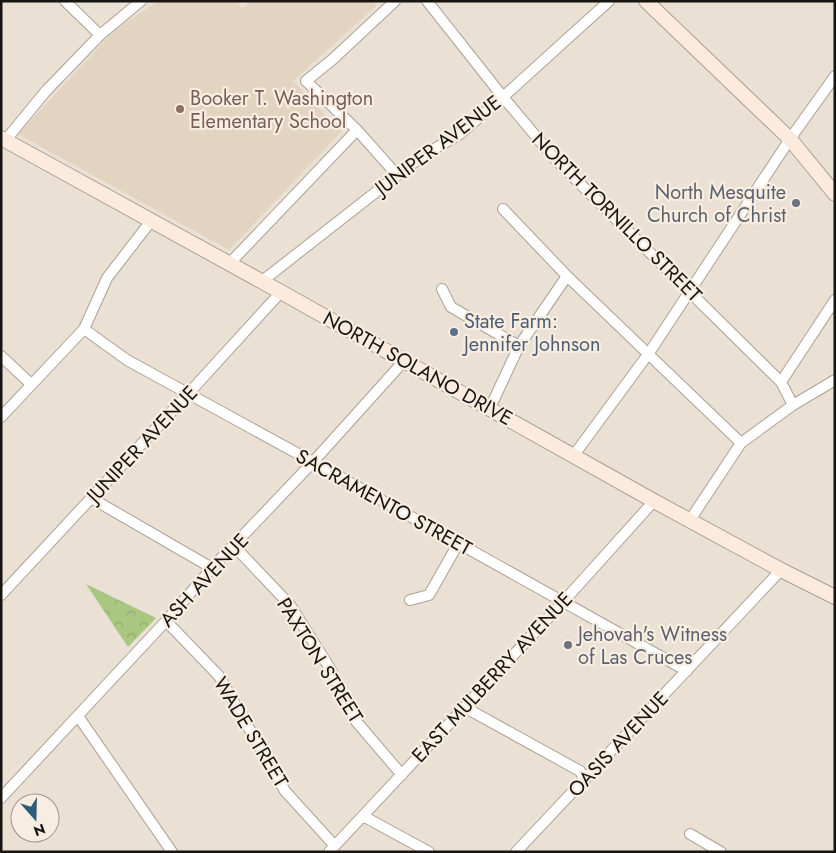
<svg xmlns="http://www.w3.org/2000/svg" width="836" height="853" font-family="Jost,sans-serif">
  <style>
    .built { fill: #e3d4c1 }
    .park { fill: url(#park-crowns) }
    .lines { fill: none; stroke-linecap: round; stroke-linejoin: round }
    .street-casing { stroke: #aba196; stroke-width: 12 }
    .secondary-casing { stroke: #aba196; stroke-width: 16 }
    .street { stroke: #fff; stroke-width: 10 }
    .secondary { stroke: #fcebdc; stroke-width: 14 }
    .education-dot { fill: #8d6e63; stroke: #f8ede1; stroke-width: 2 }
    .worship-dot { fill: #6b7280; stroke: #f8ede1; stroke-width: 2 }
    .service-dot { fill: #5c6f8a; stroke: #f8ede1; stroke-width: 2 }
    .labels { text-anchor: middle; stroke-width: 4.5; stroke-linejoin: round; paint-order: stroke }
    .education-label { font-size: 20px; fill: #785e54; stroke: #f8ede1; text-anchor: start }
    .street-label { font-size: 20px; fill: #181511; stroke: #f8ede1 }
    .worship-label { font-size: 20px; fill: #5b616d; stroke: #f8ede1; text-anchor: end }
    .service-label { font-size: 20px; fill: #4e5e75; stroke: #f8ede1; text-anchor: start }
  </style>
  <defs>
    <pattern id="park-crowns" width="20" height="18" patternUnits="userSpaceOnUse" patternTransform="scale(1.25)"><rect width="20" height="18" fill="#aac781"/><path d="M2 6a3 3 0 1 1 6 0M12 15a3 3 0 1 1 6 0" fill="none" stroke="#92aa6e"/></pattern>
  </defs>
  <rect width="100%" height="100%" fill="#eae0d4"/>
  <path class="built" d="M 158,1 L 237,1 L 242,8 L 252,1 L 372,1 L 376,6 L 293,81 L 341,132 L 229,250 L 18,134 L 115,30 Z"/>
  <path class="park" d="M 86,584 L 156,618 L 128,647 Z"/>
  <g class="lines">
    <defs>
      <path id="street" d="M 65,1 L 100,35
        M 395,1 L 333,59 L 306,81 L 357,130 L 397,175
        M 427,1 L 503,97 L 555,159 L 781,382 L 793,405
        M 5,141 L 45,92 L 100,35 L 141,1
        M 503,209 L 567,276 L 741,443
        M 229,264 L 357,130
        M 261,282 L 422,156 L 460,134 L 503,97 L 609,1
        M 442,289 L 451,307 L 519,346
        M 84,329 L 127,360 L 313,462 L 687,671
        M 1,356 L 31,384
        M 781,382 L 835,300
        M 490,408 L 519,346 L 567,276
        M 1,417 L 84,329 L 107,278 L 151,221
        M 574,455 L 649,353 L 790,139 L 835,76
        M 91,498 L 212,568
        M 690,520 L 741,443 L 793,405 L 835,380
        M 235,547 L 290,605 L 331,670 L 355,720 L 402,775
        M 1,595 L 188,394 L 281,292
        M 410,600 L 429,595 L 458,544
        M 166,621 L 219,676 L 285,791 L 334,845
        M 464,707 L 580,771 L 585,780
        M 78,716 L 172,852
        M 1,798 L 166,621 L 212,568 L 313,462 L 404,361
        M 363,816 L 429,852
        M 690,834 L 721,852
        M 329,852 L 563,602 L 654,501
        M 516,852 L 781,570"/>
      <path id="secondary" d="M 646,1 L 790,139 L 835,194
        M 1,138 L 281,292 L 654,501 L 781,570 L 835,597"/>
    </defs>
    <use href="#street" class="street-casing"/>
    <use href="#secondary" class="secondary-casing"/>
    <use href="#street" class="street"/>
    <use href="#secondary" class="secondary"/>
  </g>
  <circle class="education-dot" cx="180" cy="109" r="5"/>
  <g class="worship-dot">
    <circle cx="796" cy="203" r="5"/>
    <circle cx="568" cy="645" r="5"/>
  </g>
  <circle class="service-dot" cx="454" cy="332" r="5"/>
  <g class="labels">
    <g class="education-label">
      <text x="190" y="105">Booker T. Washington<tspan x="190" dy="23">Elementary School</tspan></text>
    </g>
    <g class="street-label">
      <text transform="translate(438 145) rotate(-37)" y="7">JUNIPER AVENUE</text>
      <text transform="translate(617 217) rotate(45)" y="7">NORTH TORNILLO STREET</text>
      <text transform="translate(418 368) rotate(29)" y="7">NORTH SOLANO DRIVE</text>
      <text transform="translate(142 444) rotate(-47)" y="7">JUNIPER AVENUE</text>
      <text transform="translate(384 502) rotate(29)" y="7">SACRAMENTO STREET</text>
      <text transform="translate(204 580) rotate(-47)" y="7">ASH AVENUE</text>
      <text transform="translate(320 660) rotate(58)" y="7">PAXTON STREET</text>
      <text transform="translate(492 677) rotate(-47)" y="7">EAST MULBERRY AVENUE</text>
      <text transform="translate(251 732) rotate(59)" y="7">WADE STREET</text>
      <text transform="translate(618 744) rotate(-47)" y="7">OASIS AVENUE</text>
    </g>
    <g class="worship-label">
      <text x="786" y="199">North Mesquite<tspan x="786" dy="23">Church of Christ</tspan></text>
      <text x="578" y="641" text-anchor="start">Jehovah's Witness<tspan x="578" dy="23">of Las Cruces</tspan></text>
    </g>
    <g class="service-label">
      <text x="464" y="328">State Farm:<tspan x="464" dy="23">Jennifer Johnson</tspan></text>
    </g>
  </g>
  <rect width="836" height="853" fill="none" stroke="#181511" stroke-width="5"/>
  <g transform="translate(35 818) rotate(160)"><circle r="24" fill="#f8ede1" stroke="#9e978e"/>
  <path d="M0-4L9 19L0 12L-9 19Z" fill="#2e5d7c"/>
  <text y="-8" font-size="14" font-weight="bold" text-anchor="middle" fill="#181511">N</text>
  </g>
</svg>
